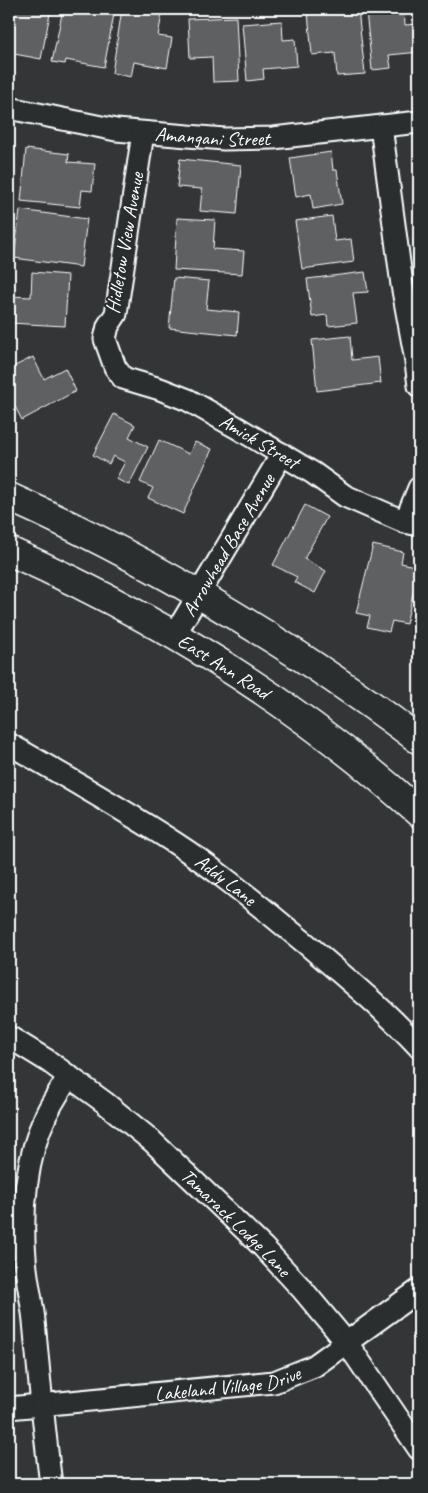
<svg xmlns="http://www.w3.org/2000/svg" width="428" height="1493" font-family="Caveat,sans-serif">
  <style>
    .building { fill: #5f6162; stroke: #fff }
    .lines { fill: none; stroke-linecap: round; stroke-linejoin: round }
    .minor-casing { stroke: #fff; stroke-width: 25 }
    .secondary-casing { stroke: #fff; stroke-width: 31 }
    .minor { stroke: #2a2d2e; stroke-width: 21 }
    .secondary { stroke: #2a2d2e; stroke-width: 28 }
    .labels { text-anchor: middle; stroke-width: 4; stroke-linejoin: round; paint-order: stroke }
    .street-label { font-size: 20px; fill: #fff; stroke: #2a2d2e }
  </style>
  <rect width="100%" height="100%" fill="#333536"/>
  <filter id="ink" filterUnits="userSpaceOnUse"><feTurbulence type="fractalNoise" baseFrequency=".02" numOctaves="2"/><feDisplacementMap in="SourceGraphic" scale="10" xChannelSelector="R" yChannelSelector="G"/><feConvolveMatrix kernelMatrix="1 2 1 2 8 2 1 2 1" color-interpolation-filters="sRGB"/></filter>
  <g filter="url(#ink)">
    <path class="building" d="M 9,9 L 51,9 L 41,59 L 9,53 Z
      M 63,9 L 115,9 L 104,67 L 66,60 L 65,64 L 52,62 Z
      M 122,9 L 162,14 L 158,36 L 172,38 L 167,68 L 134,62 L 131,77 L 112,73 Z
      M 347,9 L 358,9 L 365,74 L 337,76 L 335,53 L 312,55 L 308,13 Z
      M 387,9 L 404,9 L 405,25 L 419,24 L 419,52 L 389,55 L 391,68 L 372,70 L 366,11 Z
      M 236,17 L 239,81 L 213,82 L 212,57 L 190,58 L 188,19 Z
      M 282,21 L 283,40 L 295,39 L 297,66 L 263,69 L 264,79 L 247,81 L 242,24 Z
      M 26,149 L 69,154 L 68,162 L 95,164 L 92,191 L 82,190 L 80,207 L 21,201 Z
      M 331,152 L 333,170 L 337,170 L 342,204 L 313,209 L 311,194 L 296,197 L 290,158 Z
      M 180,159 L 241,165 L 237,214 L 200,211 L 202,189 L 177,187 Z
      M 20,210 L 87,219 L 81,267 L 14,258 Z
      M 332,216 L 335,241 L 351,239 L 354,262 L 302,269 L 295,221 Z
      M 177,218 L 215,220 L 213,249 L 244,251 L 242,274 L 174,270 Z
      M 32,272 L 68,275 L 65,326 L 9,323 L 9,296 L 31,297 Z
      M 365,272 L 368,292 L 353,293 L 357,323 L 328,326 L 327,315 L 312,317 L 307,279 Z
      M 174,278 L 209,281 L 206,309 L 239,312 L 237,335 L 169,328 Z
      M 350,336 L 352,360 L 378,357 L 381,383 L 317,391 L 312,340 Z
      M 33,357 L 44,379 L 65,368 L 76,391 L 22,420 L 9,395 L 9,369 Z
      M 114,414 L 135,425 L 129,437 L 148,447 L 129,485 L 116,479 L 125,462 L 113,456 L 109,464 L 93,455 Z
      M 159,440 L 189,454 L 195,442 L 212,449 L 183,514 L 148,498 L 153,488 L 140,482 Z
      M 305,505 L 327,517 L 304,559 L 326,571 L 315,593 L 294,582 L 297,577 L 273,565 Z
      M 373,545 L 403,552 L 401,563 L 419,567 L 406,624 L 392,621 L 389,632 L 367,627 L 370,616 L 356,613 Z"/>
    <g class="lines">
      <defs>
        <g id="minor">
          <path id="s1" d="M 9,108 L 116,130 L 224,139 L 273,138 L 419,122"/>
          <path d="M 381,126 L 402,285 L 415,355 L 419,386"/>
          <path id="s2" d="M 143,133 L 116,314 L 108,326 L 105,339 L 115,367 L 123,378 L 160,389 L 188,400 L 236,427 L 313,473 L 345,496 L 405,522 L 419,525"/>
          <path d="M 405,522 L 419,488"/>
          <path id="s3" d="M 174,636 L 282,454"/>
          <path id="s4" d="M 9,744 C 65,776 121,808 175,843 C 220,872 262,908 304,942 C 344,976 384,1009 419,1047"/>
          <path id="s5" d="M 9,1037 L 48,1061 L 104,1102 L 152,1141 L 263,1247 L 302,1289 L 347,1343 L 419,1449"/>
          <path id="s6" d="M 9,1408 L 274,1382 L 314,1366 L 419,1290"/>
          <path d="M 51,1484 C 44,1430 39,1376 34,1321 C 32,1300 26,1279 25,1257 C 21,1212 26,1157 46,1115 C 52,1102 61,1089 69,1076"/>
        </g>
        <g id="secondary">
          <path d="M 9,497 C 110,542 205,595 298,655 C 339,682 380,710 419,740"/>
          <path id="s7" d="M 9,551 C 157,617 299,704 419,813"/>
        </g>
      </defs>
      <use href="#minor" class="minor-casing"/>
      <use href="#secondary" class="secondary-casing"/>
      <use href="#minor" class="minor"/>
      <use href="#secondary" class="secondary"/>
    </g>
  </g>
  <g class="labels">
    <g class="street-label">
      <text dy="7" stroke="none"><textPath href="#s1" startOffset="206">Amangani Street</textPath></text>
      <text transform="translate(124 243) rotate(-80)" y="7">Hidletow View Avenue</text>
      <text dy="7" stroke="none"><textPath href="#s2" startOffset="405">Amick Street</textPath></text>
      <text dy="7" stroke="none"><textPath href="#s3" startOffset="106">Arrowhead Base Avenue</textPath></text>
      <text dy="7" stroke="none"><textPath href="#s7" startOffset="244">East Ann Road</textPath></text>
      <text dy="7" stroke="none"><textPath href="#s4" startOffset="256">Addy Lane</textPath></text>
      <text dy="7" stroke="none"><textPath href="#s5" startOffset="294">Tamarack Lodge Lane</textPath></text>
      <text dy="7" stroke="none"><textPath href="#s6" startOffset="220">Lakeland Village Drive</textPath></text>
    </g>
  </g>
  <rect width="428" height="1493" fill="none" stroke="#2a2d2e" stroke-width="30"/>
  <rect x="15" y="15" width="398" height="1463" fill="none" stroke="#fff" stroke-width="2" filter="url(#ink)"/>
</svg>
